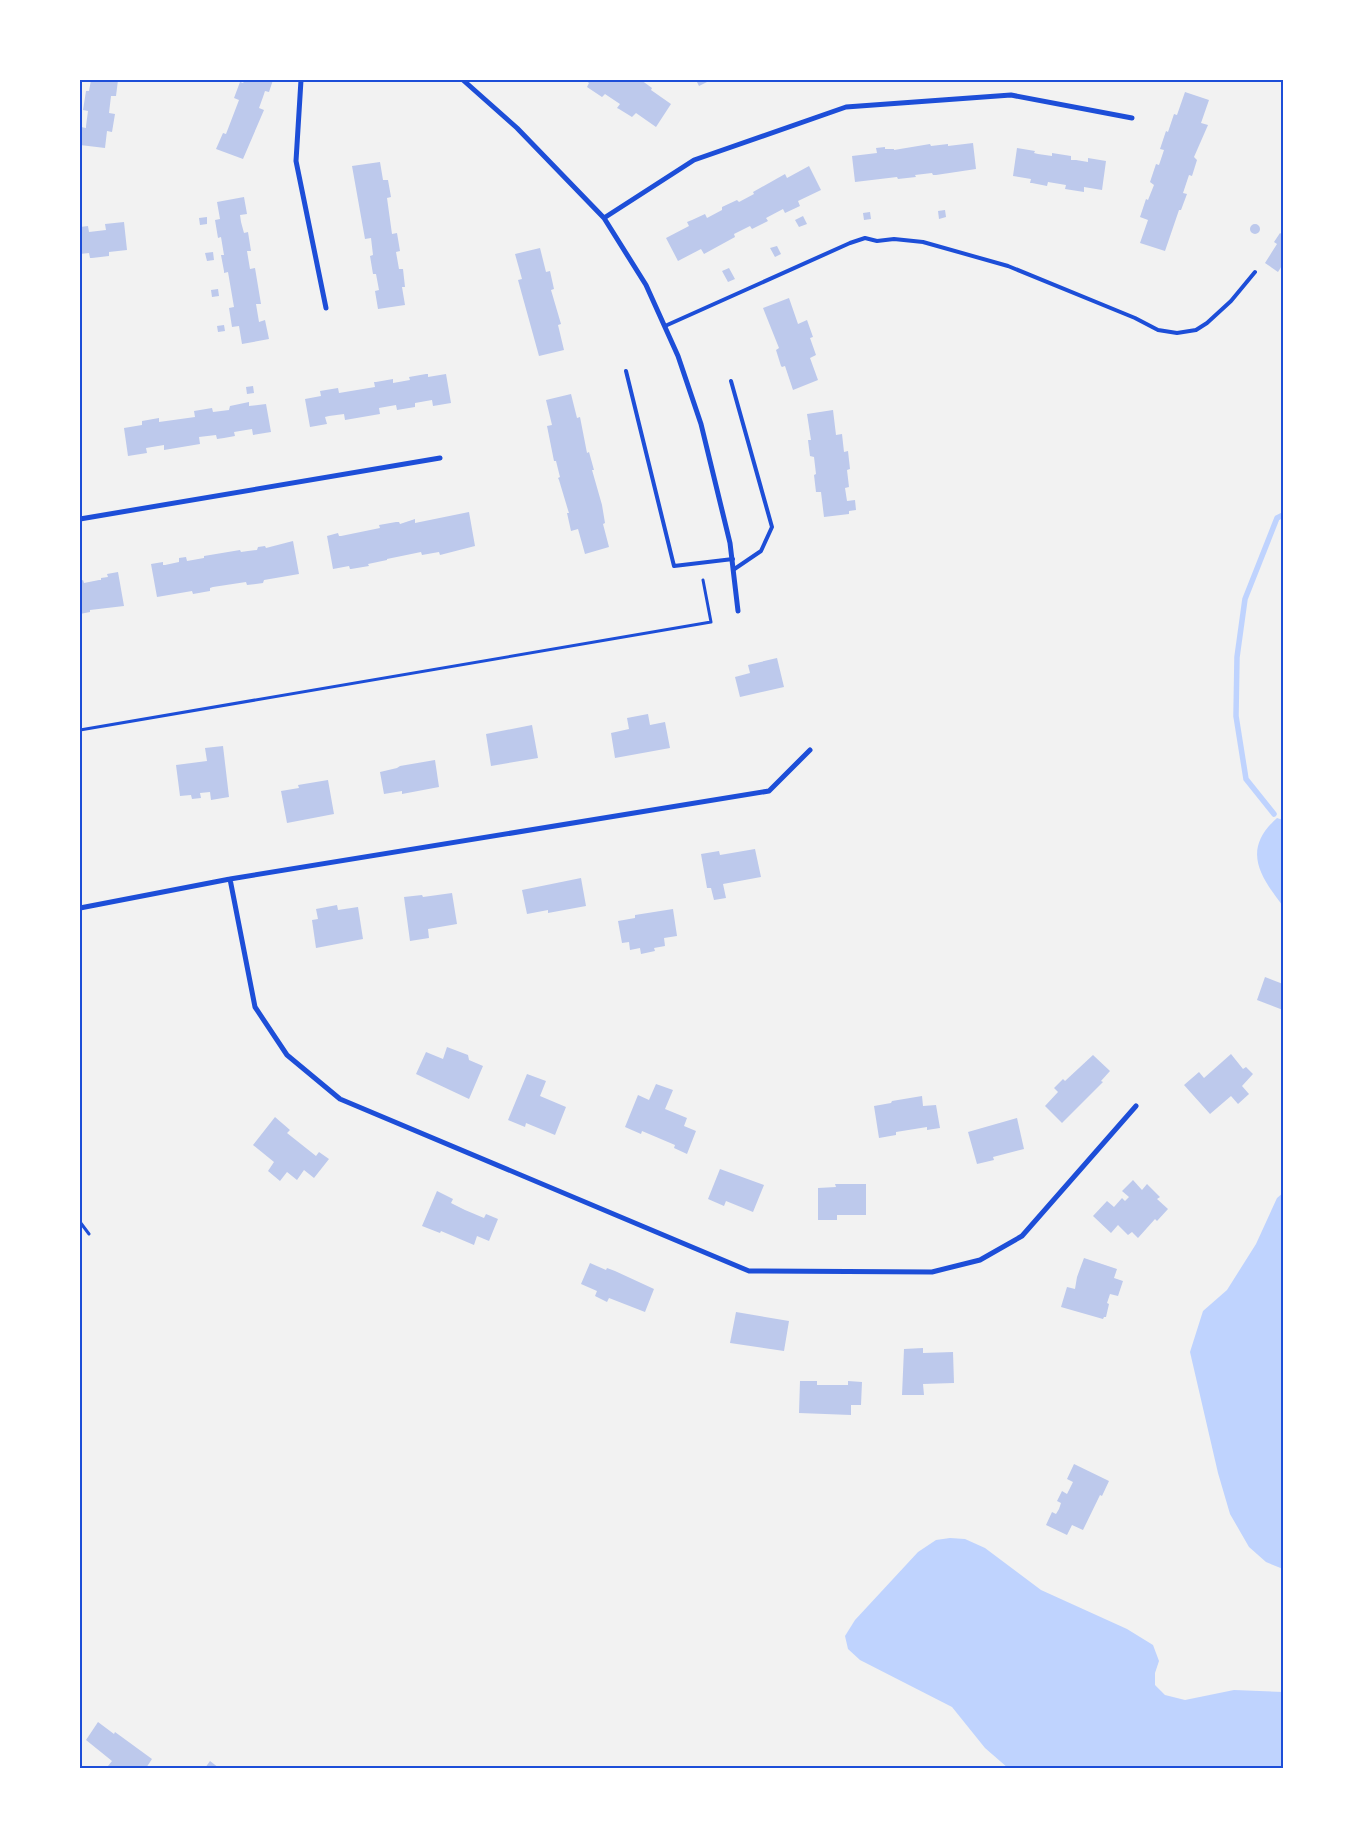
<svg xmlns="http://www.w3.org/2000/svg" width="1363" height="1848" font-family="Roboto,sans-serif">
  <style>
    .water { fill: #bfd3fe }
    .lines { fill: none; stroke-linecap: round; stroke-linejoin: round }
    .stream { stroke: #bfd3fe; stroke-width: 5.5 }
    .building { fill: #bdc9ec }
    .path { stroke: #1d4ed8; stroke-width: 3 }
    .service { stroke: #1d4ed8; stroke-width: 4 }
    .minor { stroke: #1d4ed8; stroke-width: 5 }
    .neatline { fill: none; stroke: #1d4ed8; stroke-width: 2 }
  </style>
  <rect width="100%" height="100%" fill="#f2f2f2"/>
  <path class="water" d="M 1277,818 L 1283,820 L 1283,906 C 1259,875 1242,849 1277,818 Z
    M 1283,1193 L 1283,1569 L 1266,1562 L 1249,1547 L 1230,1514 L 1218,1473 L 1190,1352 L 1203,1311 L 1227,1290 L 1256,1244 L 1277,1198 Z
    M 950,1538 L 965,1539 L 985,1548 L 1041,1590 L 1127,1629 L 1153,1645 L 1159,1661 L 1155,1673 L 1155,1685 L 1165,1695 L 1185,1700 L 1234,1690 L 1283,1692 L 1283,1768 L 1008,1768 L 985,1748 L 952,1707 L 860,1660 L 848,1649 L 845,1636 L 855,1620 L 918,1552 L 936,1540 Z"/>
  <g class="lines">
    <path class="stream" d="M 1274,814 L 1246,779 L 1236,716 L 1237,657 L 1245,599 L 1277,518 L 1283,515"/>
  </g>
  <path class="building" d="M 91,80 L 118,80 L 116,96 L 111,96 L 109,113 L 115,114 L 112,132 L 107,131 L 105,148 L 80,145 L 81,127 L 86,128 L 86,126 L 88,111 L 83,110 L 86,91 L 89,91 Z
    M 245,80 L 273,80 L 269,92 L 265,91 L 263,97 L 259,108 L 264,110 L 243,159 L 216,149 L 223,133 L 226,134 L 239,100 L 234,98 L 240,82 L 243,83 Z
    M 585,80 L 641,80 L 652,88 L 651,90 L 671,104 L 656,127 L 636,113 L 632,117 L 619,109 L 617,108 L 620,104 L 605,94 L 602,97 L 587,87 L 589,83 Z
    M 696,80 L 711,80 L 699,86 Z
    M 1185,92 L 1209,100 L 1201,123 L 1208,125 L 1194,157 L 1197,160 L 1192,176 L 1189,175 L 1183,193 L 1187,194 L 1181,210 L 1179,210 L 1165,251 L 1140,243 L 1148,220 L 1140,217 L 1146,199 L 1148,200 L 1154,185 L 1150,182 L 1156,164 L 1159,165 L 1164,150 L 1160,149 L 1166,131 L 1168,132 L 1174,114 L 1177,115 Z
    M 973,143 L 976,169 L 936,175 L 933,175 L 932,173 L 915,175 L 916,177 L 898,179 L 897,177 L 855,182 L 852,156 L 877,153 L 876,148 L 885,147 L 885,149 L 894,149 L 894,150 L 930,144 L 931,146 L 948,144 L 948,146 Z
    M 1017,148 L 1035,151 L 1034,153 L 1038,154 L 1052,156 L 1052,153 L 1071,156 L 1071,160 L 1076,160 L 1088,162 L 1088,158 L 1106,161 L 1102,190 L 1084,187 L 1084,192 L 1065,189 L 1066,185 L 1048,182 L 1047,186 L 1032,183 L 1030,183 L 1031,179 L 1013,176 Z
    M 380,162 L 383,180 L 388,180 L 391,197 L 387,198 L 392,234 L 397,233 L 400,251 L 396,252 L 399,269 L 403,269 L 405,287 L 402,287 L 405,305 L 378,309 L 375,291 L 379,290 L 376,274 L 373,274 L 370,256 L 373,255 L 371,238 L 365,239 L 352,166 Z
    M 809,166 L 821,190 L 798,201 L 800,206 L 785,213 L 783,209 L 766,218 L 768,221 L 752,229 L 750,226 L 734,234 L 735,237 L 704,254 L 701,249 L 678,261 L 666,238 L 689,226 L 687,222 L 692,220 L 705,214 L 707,218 L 722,210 L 722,207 L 737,200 L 739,202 L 754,194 L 753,192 L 785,174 L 787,178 Z
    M 244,197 L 247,214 L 240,215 L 241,222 L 244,233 L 248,232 L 251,251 L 247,251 L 250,269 L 255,268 L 261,304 L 256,304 L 259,322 L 265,320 L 269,339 L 242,344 L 239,326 L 232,327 L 229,308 L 234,307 L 228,272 L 224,273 L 224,271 L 221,255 L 224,255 L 221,237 L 218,238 L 215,220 L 220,219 L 217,202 Z
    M 945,210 L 946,217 L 939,219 L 938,211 Z
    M 870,212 L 871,219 L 864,220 L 863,213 Z
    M 803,216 L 807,224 L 799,227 L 795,220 Z
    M 207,217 L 207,224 L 200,225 L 199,218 Z
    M 124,222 L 127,250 L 109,252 L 109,256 L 92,258 L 90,258 L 89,253 L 80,254 L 80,227 L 88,226 L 89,232 L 106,230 L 105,224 Z
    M1250 229a5 5 0 1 1 10 0a5 5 0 1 1-10 0Z
    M 1280,233 L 1283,235 L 1283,242 L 1281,245 L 1283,247 L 1283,264 L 1278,272 L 1265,263 L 1277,244 L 1274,242 Z
    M 777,246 L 781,254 L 775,257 L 770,248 Z
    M 540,248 L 546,272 L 550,271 L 554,289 L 551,290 L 561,324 L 558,325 L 564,350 L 539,356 L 518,280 L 522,279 L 515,254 Z
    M 213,252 L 214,260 L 207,261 L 205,253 Z
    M 729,268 L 735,279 L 728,282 L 722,271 Z
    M 218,289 L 219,296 L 212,297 L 211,290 Z
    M 789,298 L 798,324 L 807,320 L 813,337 L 810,338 L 816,355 L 810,358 L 818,380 L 793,390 L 785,366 L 782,367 L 781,366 L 776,350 L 779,348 L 763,308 Z
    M 224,325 L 225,331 L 218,332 L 217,326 Z
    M 426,374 L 428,374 L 428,377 L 446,374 L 451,403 L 433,406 L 432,400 L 415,403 L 415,407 L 397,410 L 396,405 L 379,408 L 380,414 L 345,420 L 344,414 L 329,416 L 325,417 L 327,424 L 310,427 L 305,399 L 321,396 L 320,391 L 338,388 L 339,393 L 375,387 L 374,382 L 376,382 L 393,379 L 393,383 L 410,380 L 409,377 Z
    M 253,386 L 254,393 L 247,394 L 246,387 Z
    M 571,394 L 577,418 L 580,417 L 587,453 L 589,452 L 594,470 L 592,470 L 602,505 L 605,523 L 603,524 L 609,547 L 585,554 L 578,529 L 571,531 L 567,513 L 569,513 L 568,510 L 559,480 L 558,478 L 560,477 L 556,461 L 554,461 L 547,426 L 552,425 L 546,400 Z
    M 249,402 L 249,406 L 266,404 L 271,432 L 253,435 L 252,429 L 234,432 L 235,436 L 224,438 L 217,439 L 216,435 L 199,437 L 200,444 L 164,450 L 164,445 L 146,448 L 147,453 L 128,456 L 124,428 L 142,425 L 142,421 L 159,418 L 159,422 L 195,417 L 194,411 L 212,408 L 213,412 L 229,410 L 230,406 Z
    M 833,410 L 836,435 L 842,434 L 844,452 L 848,451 L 850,469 L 847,470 L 849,487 L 845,488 L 847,501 L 855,500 L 856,510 L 849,511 L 849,514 L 824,517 L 821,492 L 816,492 L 814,475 L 816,474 L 814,457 L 810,456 L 808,440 L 811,440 L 807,414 Z
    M 469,512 L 475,546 L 440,555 L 439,552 L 422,555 L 421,552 L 387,559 L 387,560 L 368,564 L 369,566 L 351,569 L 350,569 L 349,566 L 333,569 L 327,536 L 338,533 L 339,536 L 341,536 L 380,528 L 379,525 L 396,522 L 399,522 L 400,524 L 415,519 L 415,523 Z
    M 293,541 L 299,574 L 264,580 L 263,583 L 247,585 L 246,582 L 213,587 L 210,588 L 210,591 L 193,594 L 192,591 L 157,597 L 151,564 L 163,562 L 163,565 L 165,565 L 179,562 L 179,558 L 186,557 L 187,561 L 204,558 L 204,556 L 240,550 L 241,552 L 248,551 L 257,550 L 258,547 L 265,546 L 266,548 Z
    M 118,572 L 124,606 L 90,610 L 90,612 L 80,614 L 80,581 L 83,580 L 84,583 L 99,580 L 101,580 L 101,578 L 108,577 L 107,574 Z
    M 777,658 L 784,687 L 740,697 L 735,677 L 750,673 L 748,665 Z
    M 648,714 L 650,725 L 665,722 L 670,748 L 615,758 L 611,733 L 629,729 L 627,718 Z
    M 532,725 L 538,758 L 491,766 L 486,734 Z
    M 223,746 L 229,797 L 211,800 L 210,792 L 200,793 L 201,798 L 192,799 L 191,795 L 180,796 L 176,765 L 207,761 L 205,748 Z
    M 435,760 L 439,787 L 402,794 L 402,791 L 384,794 L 380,772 L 397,768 L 400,766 Z
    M 328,780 L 334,814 L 287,823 L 281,791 L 299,788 L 298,785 Z
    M 755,849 L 761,877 L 723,884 L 726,898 L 714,900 L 711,888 L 707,888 L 701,854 L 719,851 L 720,855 Z
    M 581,878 L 586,906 L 548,913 L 548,910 L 527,914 L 522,890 Z
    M 452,893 L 457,924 L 428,929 L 429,938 L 410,941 L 404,897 L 422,895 L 423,897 Z
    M 337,905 L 338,910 L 358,907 L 363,939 L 316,948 L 312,920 L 318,919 L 316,909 Z
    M 673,909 L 677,936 L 664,938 L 665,946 L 654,948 L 655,951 L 641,954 L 640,948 L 630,950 L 629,942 L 622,943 L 618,921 L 635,918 L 635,915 Z
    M 1265,977 L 1283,984 L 1283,1010 L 1257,1000 Z
    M 447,1047 L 468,1055 L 469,1060 L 483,1066 L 469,1099 L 416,1074 L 426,1052 L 443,1059 Z
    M 1231,1054 L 1243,1069 L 1246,1067 L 1253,1074 L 1242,1086 L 1249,1094 L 1238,1104 L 1231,1096 L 1210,1114 L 1184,1085 L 1199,1072 L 1204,1078 Z
    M 1093,1055 L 1110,1071 L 1101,1081 L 1103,1082 L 1062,1123 L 1045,1106 L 1058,1092 L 1054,1088 L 1063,1079 L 1065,1081 Z
    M 527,1074 L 546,1081 L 540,1096 L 566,1107 L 555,1135 L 526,1123 L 525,1127 L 508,1120 Z
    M 656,1084 L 673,1090 L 665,1109 L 687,1118 L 684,1126 L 696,1131 L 687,1154 L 674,1148 L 675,1145 L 642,1131 L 641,1134 L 625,1127 L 638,1095 L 649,1100 Z
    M 922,1096 L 923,1106 L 936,1105 L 940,1128 L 927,1130 L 927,1127 L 896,1132 L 896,1135 L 879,1138 L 874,1106 L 891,1103 L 892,1101 Z
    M 275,1117 L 290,1130 L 287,1133 L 316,1156 L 319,1152 L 329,1159 L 314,1178 L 304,1170 L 297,1180 L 287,1172 L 280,1181 L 268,1171 L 274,1162 L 253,1145 Z
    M 1017,1118 L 1024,1149 L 993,1157 L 994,1160 L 977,1164 L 968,1132 Z
    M 720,1169 L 764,1185 L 753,1212 L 726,1201 L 724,1206 L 708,1199 Z
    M 1133,1180 L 1142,1190 L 1147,1184 L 1160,1197 L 1157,1199 L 1168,1209 L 1157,1221 L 1155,1219 L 1138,1238 L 1132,1232 L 1128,1235 L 1118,1225 L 1111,1233 L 1093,1216 L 1107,1201 L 1114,1207 L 1122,1198 L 1125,1201 L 1129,1197 L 1122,1191 Z
    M 835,1184 L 866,1184 L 866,1215 L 837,1215 L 837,1220 L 818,1220 L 818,1188 L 836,1187 Z
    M 437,1191 L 453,1199 L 451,1203 L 465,1210 L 484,1218 L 486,1214 L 498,1219 L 489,1241 L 477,1236 L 474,1245 L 441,1231 L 440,1233 L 422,1226 Z
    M 1084,1258 L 1117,1269 L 1114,1278 L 1123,1281 L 1118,1296 L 1110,1294 L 1107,1303 L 1109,1304 L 1106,1317 L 1104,1317 L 1103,1319 L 1061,1307 L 1067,1287 L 1075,1289 L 1077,1277 Z
    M 590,1263 L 606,1270 L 607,1268 L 615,1271 L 654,1289 L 645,1312 L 609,1298 L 607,1302 L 595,1296 L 597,1291 L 581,1284 Z
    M 736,1312 L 789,1321 L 784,1351 L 730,1343 Z
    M 923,1348 L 923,1353 L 953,1352 L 954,1383 L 923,1384 L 924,1395 L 902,1395 L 904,1349 Z
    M 800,1381 L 817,1381 L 817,1385 L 848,1385 L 848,1381 L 862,1382 L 861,1405 L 851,1405 L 851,1415 L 799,1413 Z
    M 1074,1464 L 1109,1481 L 1102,1496 L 1100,1495 L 1083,1530 L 1072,1525 L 1067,1535 L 1046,1525 L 1052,1512 L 1056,1514 L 1059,1509 L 1061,1503 L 1057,1501 L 1062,1491 L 1067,1494 L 1073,1482 L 1067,1479 Z
    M 98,1722 L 114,1734 L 115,1732 L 152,1759 L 146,1768 L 110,1768 L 108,1766 L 112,1761 L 86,1740 Z
    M 210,1761 L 219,1768 L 205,1768 Z"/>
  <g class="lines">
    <path class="path" d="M 80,730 L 711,622 L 703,580
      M 80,1222 L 89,1234"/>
    <path class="service" d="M 665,326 L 850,243 L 865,238 L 877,241 L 894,239 L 923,242 L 1008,266 L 1135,318 L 1158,330 L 1177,333 L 1196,330 L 1207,323 L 1231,301 L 1255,272
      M 626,371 L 674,566 L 733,559
      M 731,381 L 772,527 L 761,551 L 733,570"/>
    <path class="minor" d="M 301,80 L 296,161 L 326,308
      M 463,80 L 517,128 L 604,218 L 646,285 L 678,356 L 701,424 L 730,543 L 738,611
      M 604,218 L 694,160 L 846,107 L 1011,95 L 1132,118
      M 80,519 L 440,458
      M 230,879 L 255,1007 L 287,1055 L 340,1099 L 749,1271 L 932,1272 L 980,1260 L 1022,1236 L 1136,1106
      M 80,908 L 230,879 L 769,791 L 810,750"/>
  </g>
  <rect width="1363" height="1848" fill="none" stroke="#ffffff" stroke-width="162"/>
  <rect x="81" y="81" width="1201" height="1686" class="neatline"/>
</svg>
